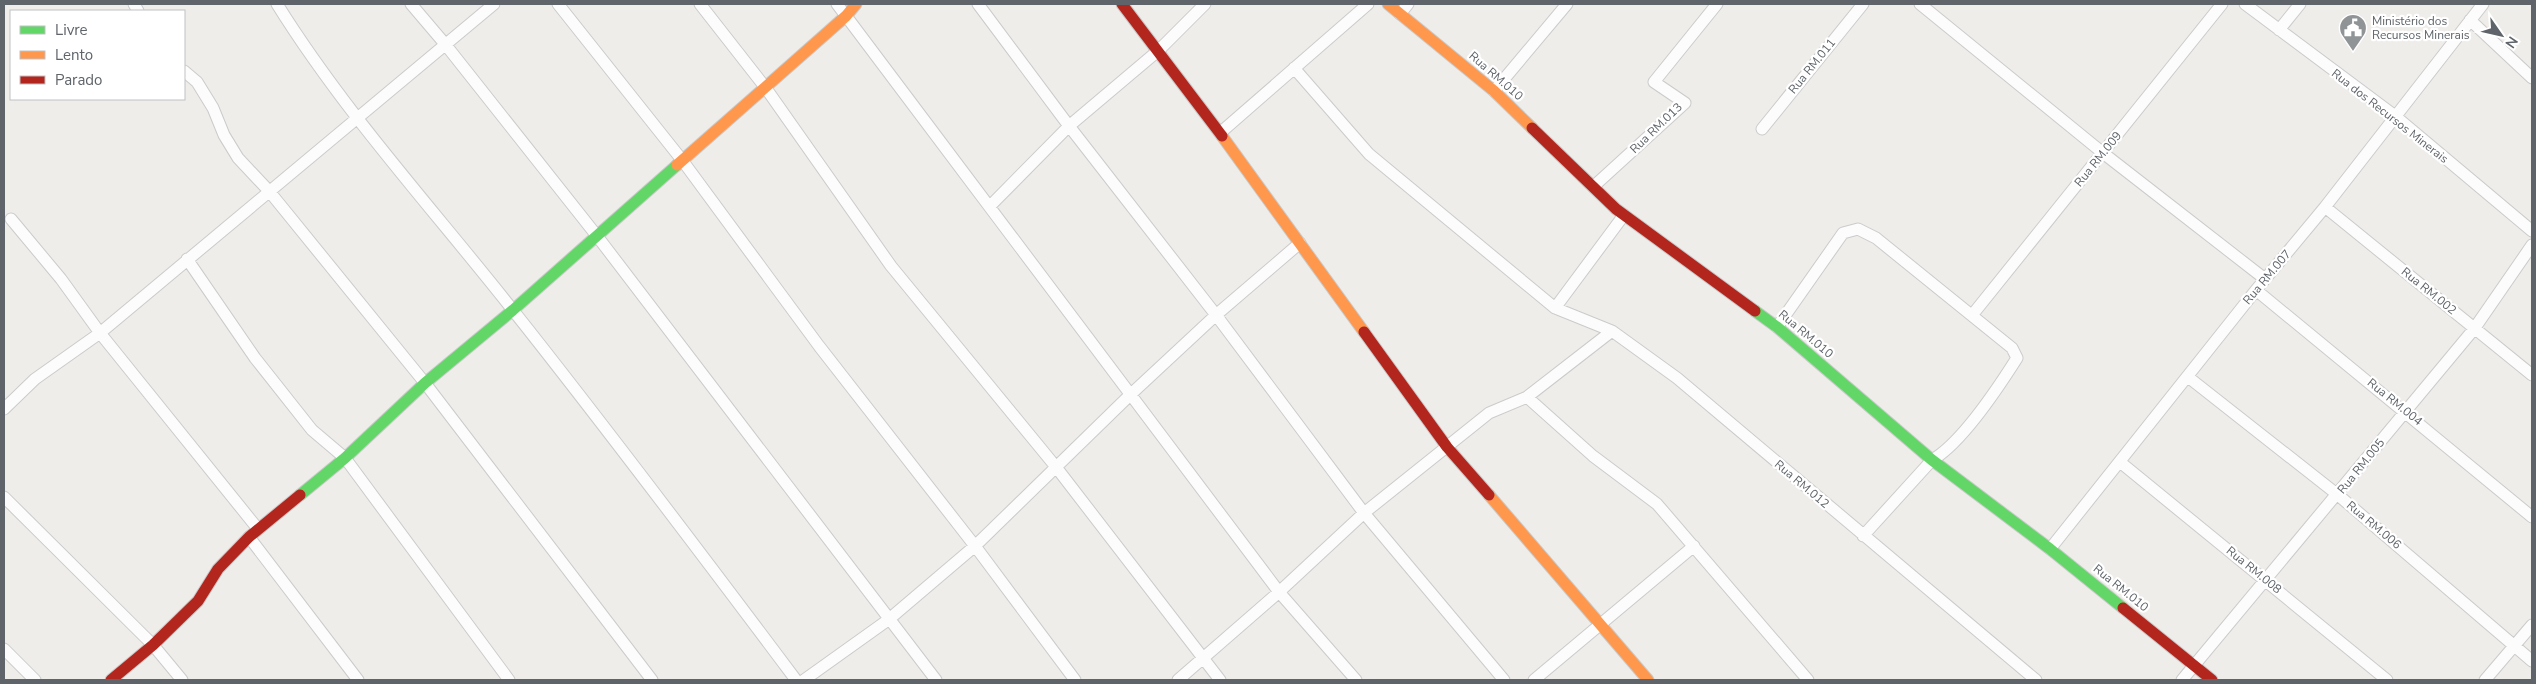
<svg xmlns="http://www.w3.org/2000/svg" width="2536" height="684" font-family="'Nunito Sans',sans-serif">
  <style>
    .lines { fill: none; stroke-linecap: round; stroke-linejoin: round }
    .street-casing { stroke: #cbcbcb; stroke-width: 13 }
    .fast-casing { stroke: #c9caca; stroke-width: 13 }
    .slow-casing { stroke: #c9caca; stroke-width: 13 }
    .jam-casing { stroke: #c9caca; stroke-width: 13 }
    .street { stroke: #fdfcfc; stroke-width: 11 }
    .fast { stroke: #63d668; stroke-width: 11 }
    .slow { stroke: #ff974d; stroke-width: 11 }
    .jam { stroke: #b3261e; stroke-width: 11 }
    .labels { text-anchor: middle; stroke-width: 4.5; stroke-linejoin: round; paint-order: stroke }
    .poi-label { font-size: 12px; fill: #5e6469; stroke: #fff; text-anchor: start }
    .street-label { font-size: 12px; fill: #5e6469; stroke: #fff }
  </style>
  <rect width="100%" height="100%" fill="#efedea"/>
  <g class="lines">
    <defs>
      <path id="street" d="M 134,4 L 138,11
        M 277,4 C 345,113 433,209 512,309 C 609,431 703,556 796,680
        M 411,4 L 445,44 L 597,236 L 936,680
        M 558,4 L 682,160 L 819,346 L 975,546 L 1075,680
        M 700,4 L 765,87 L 891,266 L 1056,467 L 1220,680
        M 837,4 L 1279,592 L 1356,680
        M 978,4 L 1069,126 L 1216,315 L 1364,513 L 1504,680
        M 1920,4 L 2103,153 L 2265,279
        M 2245,4 L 2395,116 L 2532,231
        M 1400,14 L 1408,4
        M 2470,20 L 2532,78
        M 2279,30 L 2300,4
        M 1294,68 L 1369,154 L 1555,308 L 1612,331 L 1677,378 L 2036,680
        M 184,71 L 197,82 L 213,108 L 224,135 L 238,158 L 269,191 L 425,383 L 652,680
        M 1494,91 L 1567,4
        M 1762,129 L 1863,4
        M 1220,133 L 1368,4
        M 1594,186 L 1685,103 L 1654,82 L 1717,4
        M 990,206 L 1069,126 L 1159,50 L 1205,4
        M 2325,207 L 2532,375
        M 11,219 L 61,279 L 100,333 L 258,529
        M 187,259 L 255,358 L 312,430 L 345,458 L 509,680
        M 2256,290 L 2532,517
        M 1555,308 L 1624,215
        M 1973,314 L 2222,4
        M 1777,327 L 1843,233 L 1858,229 L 1876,238 L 2012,348 L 2017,358 C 1998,388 1962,443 1932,460 L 1863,536
        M 2188,377 L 2338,495 L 2532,661
        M 1527,397 L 1593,456 L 1657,504 L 1808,680
        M 4,409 L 35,379 L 100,333 L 494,4
        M 2120,462 L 2387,680
        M 4,497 L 153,645 L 182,680
        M 249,537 L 358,680
        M 2050,549 L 2256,290 L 2325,207 L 2483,4
        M 4,649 L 35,680
        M 804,680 L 888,620 L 975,546 L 1130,395 L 1216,315 L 1300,243
        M 1178,680 L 1279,592 L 1364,513 L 1489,413 L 1527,397 L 1612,331
        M 1534,680 L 1694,546
        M 2182,680 L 2474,329 L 2532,245
        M 2485,680 L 2532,625"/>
      <path id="fast" d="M 1755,311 L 1777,327 L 1932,460 L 2050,549 L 2123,608
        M 300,495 L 345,458 L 425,383 L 513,310 L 677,165"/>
      <path id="slow" d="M 1388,4 L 1494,91 L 1532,128
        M 1222,136 L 1364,332
        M 677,165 L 846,16 L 856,4
        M 1489,495 L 1648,680"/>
      <path id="jam" d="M 1122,4 L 1222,136
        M 1532,128 L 1616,209 L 1755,311
        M 1364,332 L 1447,447 L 1489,495
        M 2123,608 L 2212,680
        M 111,680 L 153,645 L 198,601 L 218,569 L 249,537 L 300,495"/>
    </defs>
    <use href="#street" class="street-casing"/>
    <use href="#fast" class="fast-casing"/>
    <use href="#slow" class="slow-casing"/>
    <use href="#jam" class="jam-casing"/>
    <use href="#street" class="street"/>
    <use href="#fast" class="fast"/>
    <use href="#slow" class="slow"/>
    <use href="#jam" class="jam"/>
  </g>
  <defs>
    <symbol id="civic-pin" viewBox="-11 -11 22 30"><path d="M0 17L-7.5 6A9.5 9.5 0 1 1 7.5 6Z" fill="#919496" stroke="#fff"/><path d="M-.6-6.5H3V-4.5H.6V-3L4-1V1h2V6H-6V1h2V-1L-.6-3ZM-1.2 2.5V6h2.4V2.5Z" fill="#fff"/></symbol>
  </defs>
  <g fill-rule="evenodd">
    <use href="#civic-pin" x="2337" y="12" width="32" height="43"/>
  </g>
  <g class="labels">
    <g class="poi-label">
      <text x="2372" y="25">Ministério dos<tspan x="2372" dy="14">Recursos Minerais</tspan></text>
    </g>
    <g class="street-label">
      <text transform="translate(1812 66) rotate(-51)" y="4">Rua RM.011</text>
      <text transform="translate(1496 76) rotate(41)" y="4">Rua RM.010</text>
      <text transform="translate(2390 116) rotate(38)" y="4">Rua dos Recursos Minerais</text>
      <text transform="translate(1656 128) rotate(-44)" y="4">Rua RM.013</text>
      <text transform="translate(2098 159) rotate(-51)" y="4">Rua RM.009</text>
      <text transform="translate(2267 277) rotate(-50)" y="4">Rua RM.007</text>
      <text transform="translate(2429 291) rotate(39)" y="4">Rua RM.002</text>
      <text transform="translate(1806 334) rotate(40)" y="4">Rua RM.010</text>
      <text transform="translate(2395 402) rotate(39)" y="4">Rua RM.004</text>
      <text transform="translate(2361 466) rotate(-51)" y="4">Rua RM.005</text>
      <text transform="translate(1802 484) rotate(40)" y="4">Rua RM.012</text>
      <text transform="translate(2374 525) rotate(40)" y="4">Rua RM.006</text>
      <text transform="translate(2254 570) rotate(39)" y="4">Rua RM.008</text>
      <text transform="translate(2121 588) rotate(39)" y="4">Rua RM.010</text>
    </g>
  </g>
  <rect width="2536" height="684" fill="none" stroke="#5e6469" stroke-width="10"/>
  <rect x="10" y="10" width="175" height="90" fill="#ffffff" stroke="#bfc1c3"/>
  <rect x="20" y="26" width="25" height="8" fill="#63d668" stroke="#bfc1c3"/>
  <text x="55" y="35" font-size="15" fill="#5e6469">Livre</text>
  <rect x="20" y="51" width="25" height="8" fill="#ff974d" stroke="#bfc1c3"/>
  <text x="55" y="60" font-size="15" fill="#5e6469">Lento</text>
  <rect x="20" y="76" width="25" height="8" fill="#b3261e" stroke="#bfc1c3"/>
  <text x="55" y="85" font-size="15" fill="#5e6469">Parado</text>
  <g transform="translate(2501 35) rotate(124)" stroke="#ffffff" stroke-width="4" paint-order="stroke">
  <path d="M0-4L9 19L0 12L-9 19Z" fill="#5e6469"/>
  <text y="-8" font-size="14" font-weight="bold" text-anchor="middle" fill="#5e6469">N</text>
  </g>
</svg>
